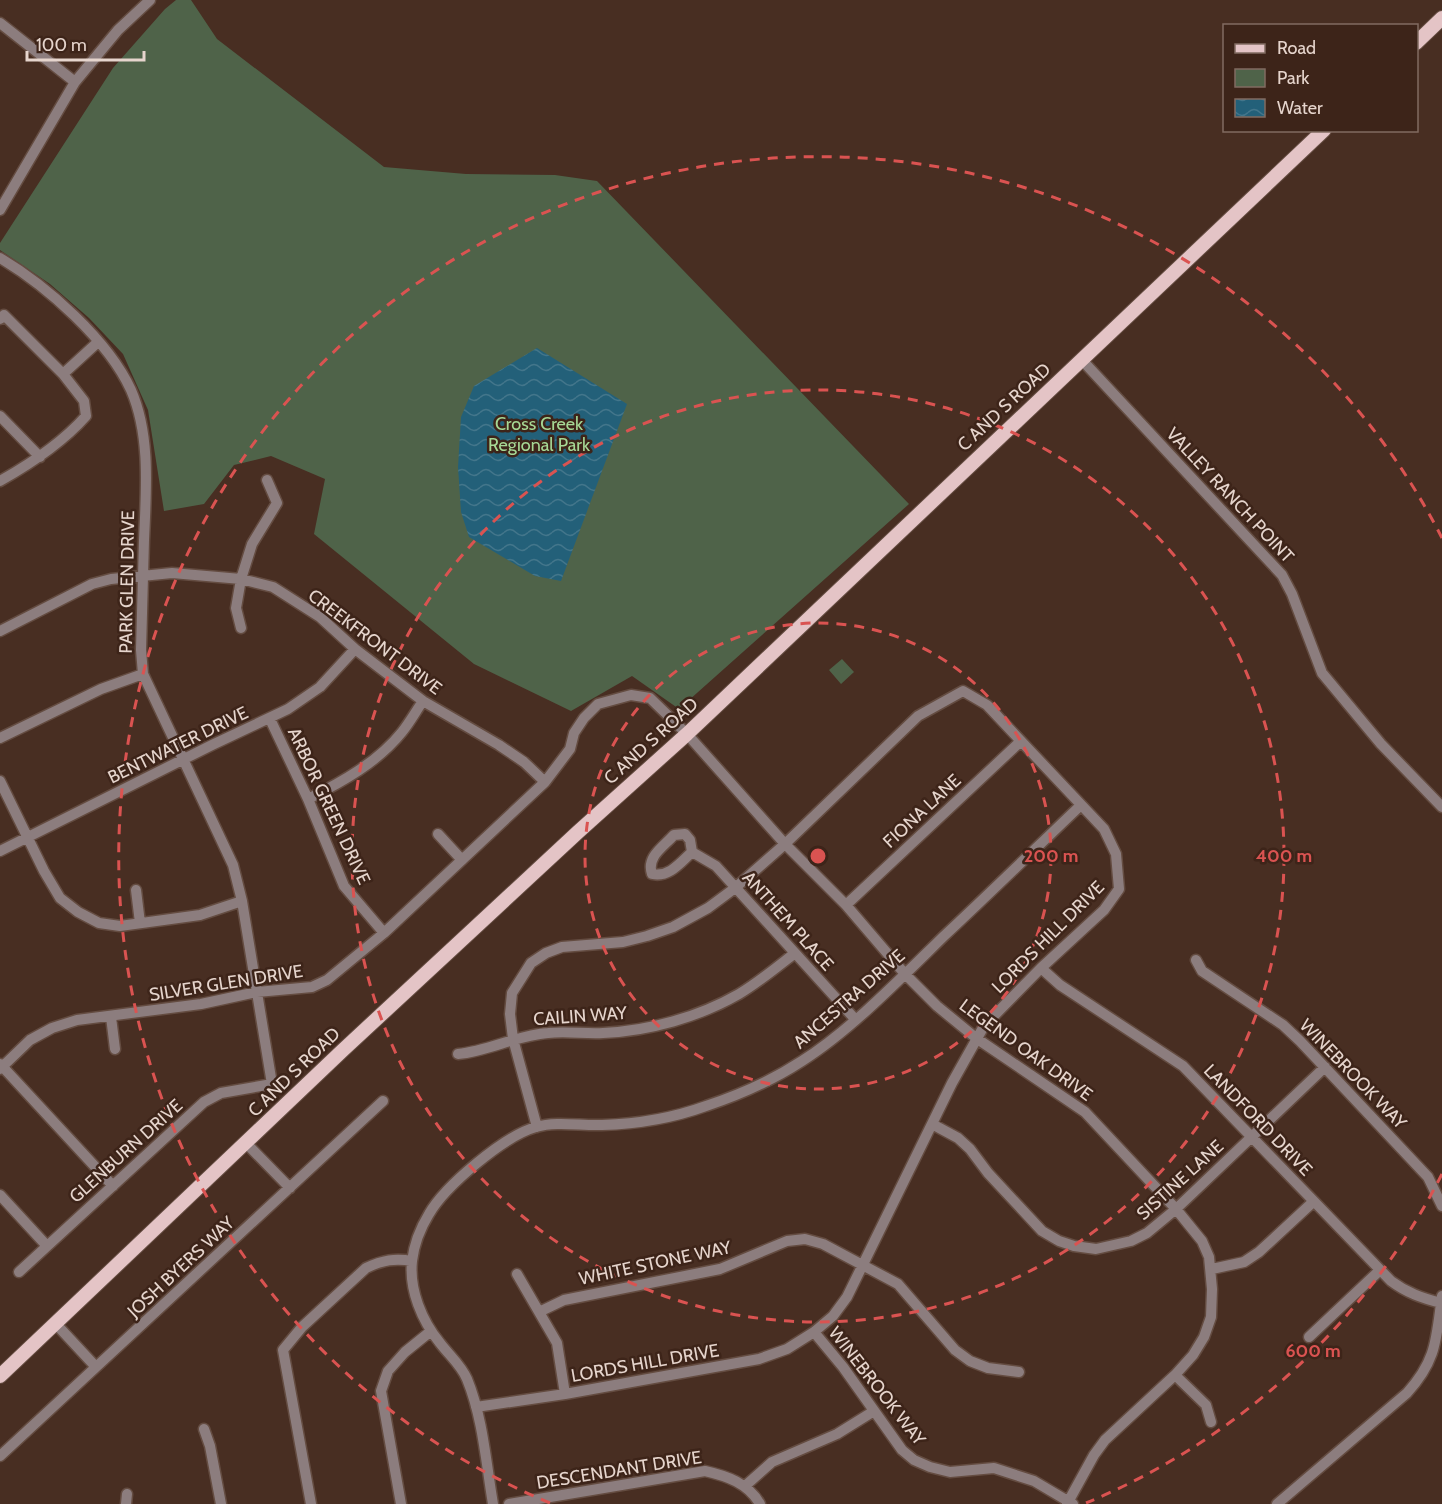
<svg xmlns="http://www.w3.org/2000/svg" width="1442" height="1504" font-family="Cabin,sans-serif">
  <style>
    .park { fill: #4f6349 }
    .water { fill: url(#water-waves) }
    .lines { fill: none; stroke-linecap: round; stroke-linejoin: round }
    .minor-casing { stroke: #644c41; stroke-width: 13 }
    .major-casing { stroke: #644c41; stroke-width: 16 }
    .minor { stroke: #8c7d7e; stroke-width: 10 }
    .major { stroke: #e4c4c6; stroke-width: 14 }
    .ring { fill: none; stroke: #da5351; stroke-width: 3; stroke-dasharray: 10 8 }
    .labels { text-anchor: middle; stroke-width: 5; stroke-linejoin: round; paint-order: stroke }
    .street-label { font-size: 18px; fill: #e6d5cd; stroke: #3d2419 }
    .park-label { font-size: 18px; fill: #a6d895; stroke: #3d2419 }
    .centre { fill: #da5351; stroke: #3d2419; stroke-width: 3 }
    .ring-label { font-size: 18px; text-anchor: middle; font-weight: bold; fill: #da5351; stroke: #3d2419; stroke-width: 5; stroke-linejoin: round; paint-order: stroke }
  </style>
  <defs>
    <pattern id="water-waves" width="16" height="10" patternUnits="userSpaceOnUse" patternTransform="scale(1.5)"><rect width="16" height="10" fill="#236079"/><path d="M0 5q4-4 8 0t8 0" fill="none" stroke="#43768b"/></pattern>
  </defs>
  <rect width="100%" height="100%" fill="#482e22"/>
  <path class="park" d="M 176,0 L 191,0 L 217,39 L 384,167 L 466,174 L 555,175 L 597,181 L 909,504 L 679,709 L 632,676 L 571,711 L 474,664 L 314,534 L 325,479 L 271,456 L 234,465 L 204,504 L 164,511 L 148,410 L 123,354 L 89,318 L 50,284 L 0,250 L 0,243 L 113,68 L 165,9 Z
    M 842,659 L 854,672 L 841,684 L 829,670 Z"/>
  <path class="water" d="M 537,348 L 627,404 L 561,581 L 535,576 L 469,537 L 461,512 L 458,467 L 461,417 L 474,386 Z"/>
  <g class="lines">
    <defs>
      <path id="minor" d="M 0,23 L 75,82
        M 0,210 L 75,82 L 118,30 L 150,0
        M 0,258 C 47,286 108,340 131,390 C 151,436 146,491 144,540 C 143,576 142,613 141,650 L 143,674 L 233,865 L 242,901 L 272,1084 L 221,1093 L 204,1102 L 19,1272
        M 0,319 L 4,315 L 63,374 L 84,401 L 86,416 C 62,443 32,463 0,481
        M 1081,359 L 1282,575 L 1292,594 L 1322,673 L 1381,744 L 1442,807
        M 63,374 L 98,342
        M 0,416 L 40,457
        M 241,628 L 236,608 L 241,579 L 252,544 L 277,503 L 267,480
        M 0,631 L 92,584 L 111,579 L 172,573 L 241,579 L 273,587 L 320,617 L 355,649 L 423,701 L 499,745 L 524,762 L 545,782
        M 270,719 L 308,799 L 344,886 L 384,933
        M 0,738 L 101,689 L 143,674
        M 0,781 L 44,871 L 60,898 L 78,912 L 99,923 L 120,926 L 200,915 L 242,901
        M 308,799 C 342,782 378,762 402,732 C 410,722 416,711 423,701
        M 438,834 L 462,860
        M 0,851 L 212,745 L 288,709 L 320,687 L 355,649
        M 692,852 C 681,862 669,878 652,874 C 646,857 663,847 674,835 L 685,834 L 690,840 L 692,852 L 716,866 L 855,1019
        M 136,890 L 140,923
        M 846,905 L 1021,741
        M 1196,960 L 1202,971 L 1283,1025 L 1300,1041 L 1428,1177 L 1442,1206
        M 1041,968 L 1060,985 L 1183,1066 L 1391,1281 C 1407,1293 1422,1298 1441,1303
        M 111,1017 L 115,1049
        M 458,1054 C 489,1051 517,1035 548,1033 C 566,1031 585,1034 603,1033 C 649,1031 699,1017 739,994 C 759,982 777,967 795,953
        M 0,1064 L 113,1186
        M 0,1069 L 30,1040 L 52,1028 L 77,1020 L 201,1004 L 257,992 L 312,987 L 327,980 L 384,933 L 545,782 L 570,749 L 574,733 L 584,718 L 598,704 L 631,695 L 650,698 L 687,734 L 785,844 L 846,905 L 905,974 L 937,1006 L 976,1038 L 1085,1112 L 1176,1209 L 1202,1241 L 1209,1257 L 1212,1289 L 1211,1317 L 1204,1337 L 1193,1355 L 1175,1375 L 1105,1440 L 1094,1455 L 1067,1504
        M 932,1124 L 958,1138 L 970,1149 L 988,1173 L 1042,1231 L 1059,1241 L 1074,1246 L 1096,1249 L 1131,1241 L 1147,1233 L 1176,1209 L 1325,1067
        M 537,1127 L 513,1039 L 510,1014 L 512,993 L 531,963 L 546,953 L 562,947 L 623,942 L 647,936 L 673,927 L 708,908 L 735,888 L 785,844 L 918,716 L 963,691 L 987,705 L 1104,829 L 1116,854 L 1119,889 L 1104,910 L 1041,968 L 984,1026 L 952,1083 L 847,1297 L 833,1316 L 814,1332 L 843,1367 L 902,1450 L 914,1460 L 930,1467 L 950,1472 L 994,1468 L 1034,1481 L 1073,1504
        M 246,1143 L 290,1188
        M 0,1195 L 47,1246
        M 1212,1269 L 1244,1262 L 1259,1252 L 1313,1202
        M 517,1274 L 557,1343 L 565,1394
        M 539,1312 L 564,1300 L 720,1269 L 787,1241 L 805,1239 L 823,1244 L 898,1284 L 955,1350 L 970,1361 L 988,1368 L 1019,1372
        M 56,1324 L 96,1367
        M 1309,1337 L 1379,1271
        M 1175,1375 L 1206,1405 L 1211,1422
        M 476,1407 L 565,1394 L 759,1359 L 787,1349 L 814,1332
        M 204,1429 L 210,1446 L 221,1504
        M 0,1456 L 383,1101
        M 745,1486 L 772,1462 L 837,1434 L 874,1411
        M 126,1504 L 127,1494
        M 311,1504 L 283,1350 L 302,1327 L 366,1268 C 383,1260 395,1258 412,1261
        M 401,1504 L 381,1391 L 388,1371 L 405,1352 L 431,1331
        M 493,1504 C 486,1463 483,1418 467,1379 C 461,1365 449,1355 440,1343 C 422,1321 409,1290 412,1261 C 414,1245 421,1227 429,1214 C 445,1186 504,1136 536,1127 C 557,1121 581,1126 602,1125 C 637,1124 673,1118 706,1106 C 739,1095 773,1080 802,1061 C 851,1030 902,977 944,936 C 990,893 1035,849 1081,805
        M 509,1504 L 705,1471 C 727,1476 748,1483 760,1504
        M 1277,1504 L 1407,1393 C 1437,1360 1436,1339 1442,1296"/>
      <path id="major" d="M 1416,43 L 1442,18
        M 0,1376 L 343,1050 L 578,832 L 687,734 L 1324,130"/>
    </defs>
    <use href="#minor" class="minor-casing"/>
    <use href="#major" class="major-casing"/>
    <use href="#minor" class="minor"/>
    <use href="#major" class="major"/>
  </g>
  <g class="ring">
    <circle cx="818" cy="856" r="233"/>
    <circle cx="818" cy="856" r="466"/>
    <path d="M1442 1174A700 700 0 0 1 1086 1503M550 1503A700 700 0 1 1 1442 538"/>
  </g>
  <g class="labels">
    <g class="street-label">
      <text transform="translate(1004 407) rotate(-43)" y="6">C AND S ROAD</text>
      <text transform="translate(1230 495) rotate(47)" y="6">VALLEY RANCH POINT</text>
      <text transform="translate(127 582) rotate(-89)" y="6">PARK GLEN DRIVE</text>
      <text transform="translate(375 642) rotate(37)" y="6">CREEKFRONT DRIVE</text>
      <text transform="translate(651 741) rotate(-42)" y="6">C AND S ROAD</text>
      <text transform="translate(178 745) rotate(-26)" y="6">BENTWATER DRIVE</text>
      <text transform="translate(329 806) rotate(65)" y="6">ARBOR GREEN DRIVE</text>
      <text transform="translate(922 811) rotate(-43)" y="6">FIONA LANE</text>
      <text transform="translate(788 921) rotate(48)" y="6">ANTHEM PLACE</text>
      <text transform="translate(1048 937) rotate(-45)" y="6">LORDS HILL DRIVE</text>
      <text transform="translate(226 983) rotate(-9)" y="6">SILVER GLEN DRIVE</text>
      <text transform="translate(849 999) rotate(-41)" y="6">ANCESTRA DRIVE</text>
      <text transform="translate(580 1016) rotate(-4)" y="6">CAILIN WAY</text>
      <text transform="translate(1026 1050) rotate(36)" y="6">LEGEND OAK DRIVE</text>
      <text transform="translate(294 1072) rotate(-44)" y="6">C AND S ROAD</text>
      <text transform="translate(1353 1074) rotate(46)" y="6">WINEBROOK WAY</text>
      <text transform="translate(1258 1120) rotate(46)" y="6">LANDFORD DRIVE</text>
      <text transform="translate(126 1151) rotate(-42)" y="6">GLENBURN DRIVE</text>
      <text transform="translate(1180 1180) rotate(-42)" y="6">SISTINE LANE</text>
      <text transform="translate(655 1263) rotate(-12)" y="6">WHITE STONE WAY</text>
      <text transform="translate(181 1267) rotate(-43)" y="6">JOSH BYERS WAY</text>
      <text transform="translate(645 1363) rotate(-10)" y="6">LORDS HILL DRIVE</text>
      <text transform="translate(877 1386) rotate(52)" y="6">WINEBROOK WAY</text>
      <text transform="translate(619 1470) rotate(-9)" y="6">DESCENDANT DRIVE</text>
    </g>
    <g class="park-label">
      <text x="539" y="430">Cross Creek<tspan x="539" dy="21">Regional Park</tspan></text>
    </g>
  </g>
  <circle cx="818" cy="856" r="9" class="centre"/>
  <g class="ring-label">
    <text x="1051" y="862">200 m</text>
    <text x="1284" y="862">400 m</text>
    <text x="1313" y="1357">600 m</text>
  </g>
  <rect x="1223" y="24" width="195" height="108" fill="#3d2419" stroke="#816b61" stroke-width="1.5"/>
  <rect x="1235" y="44" width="30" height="9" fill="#e4c4c6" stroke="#816b61" stroke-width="1.5"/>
  <text x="1277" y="54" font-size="18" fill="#e6d5cd">Road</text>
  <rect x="1235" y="69" width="30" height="18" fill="#4f6349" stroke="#816b61" stroke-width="1.5"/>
  <text x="1277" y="84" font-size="18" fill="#e6d5cd">Park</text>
  <rect x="1235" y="99" width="30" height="18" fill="url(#water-waves)" stroke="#816b61" stroke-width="1.5"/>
  <text x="1277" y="114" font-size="18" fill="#e6d5cd">Water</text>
  <path d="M27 51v9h117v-9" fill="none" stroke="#e6d5cd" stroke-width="3"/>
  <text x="36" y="51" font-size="18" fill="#e6d5cd" stroke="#3d2419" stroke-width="4.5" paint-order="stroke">100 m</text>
</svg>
